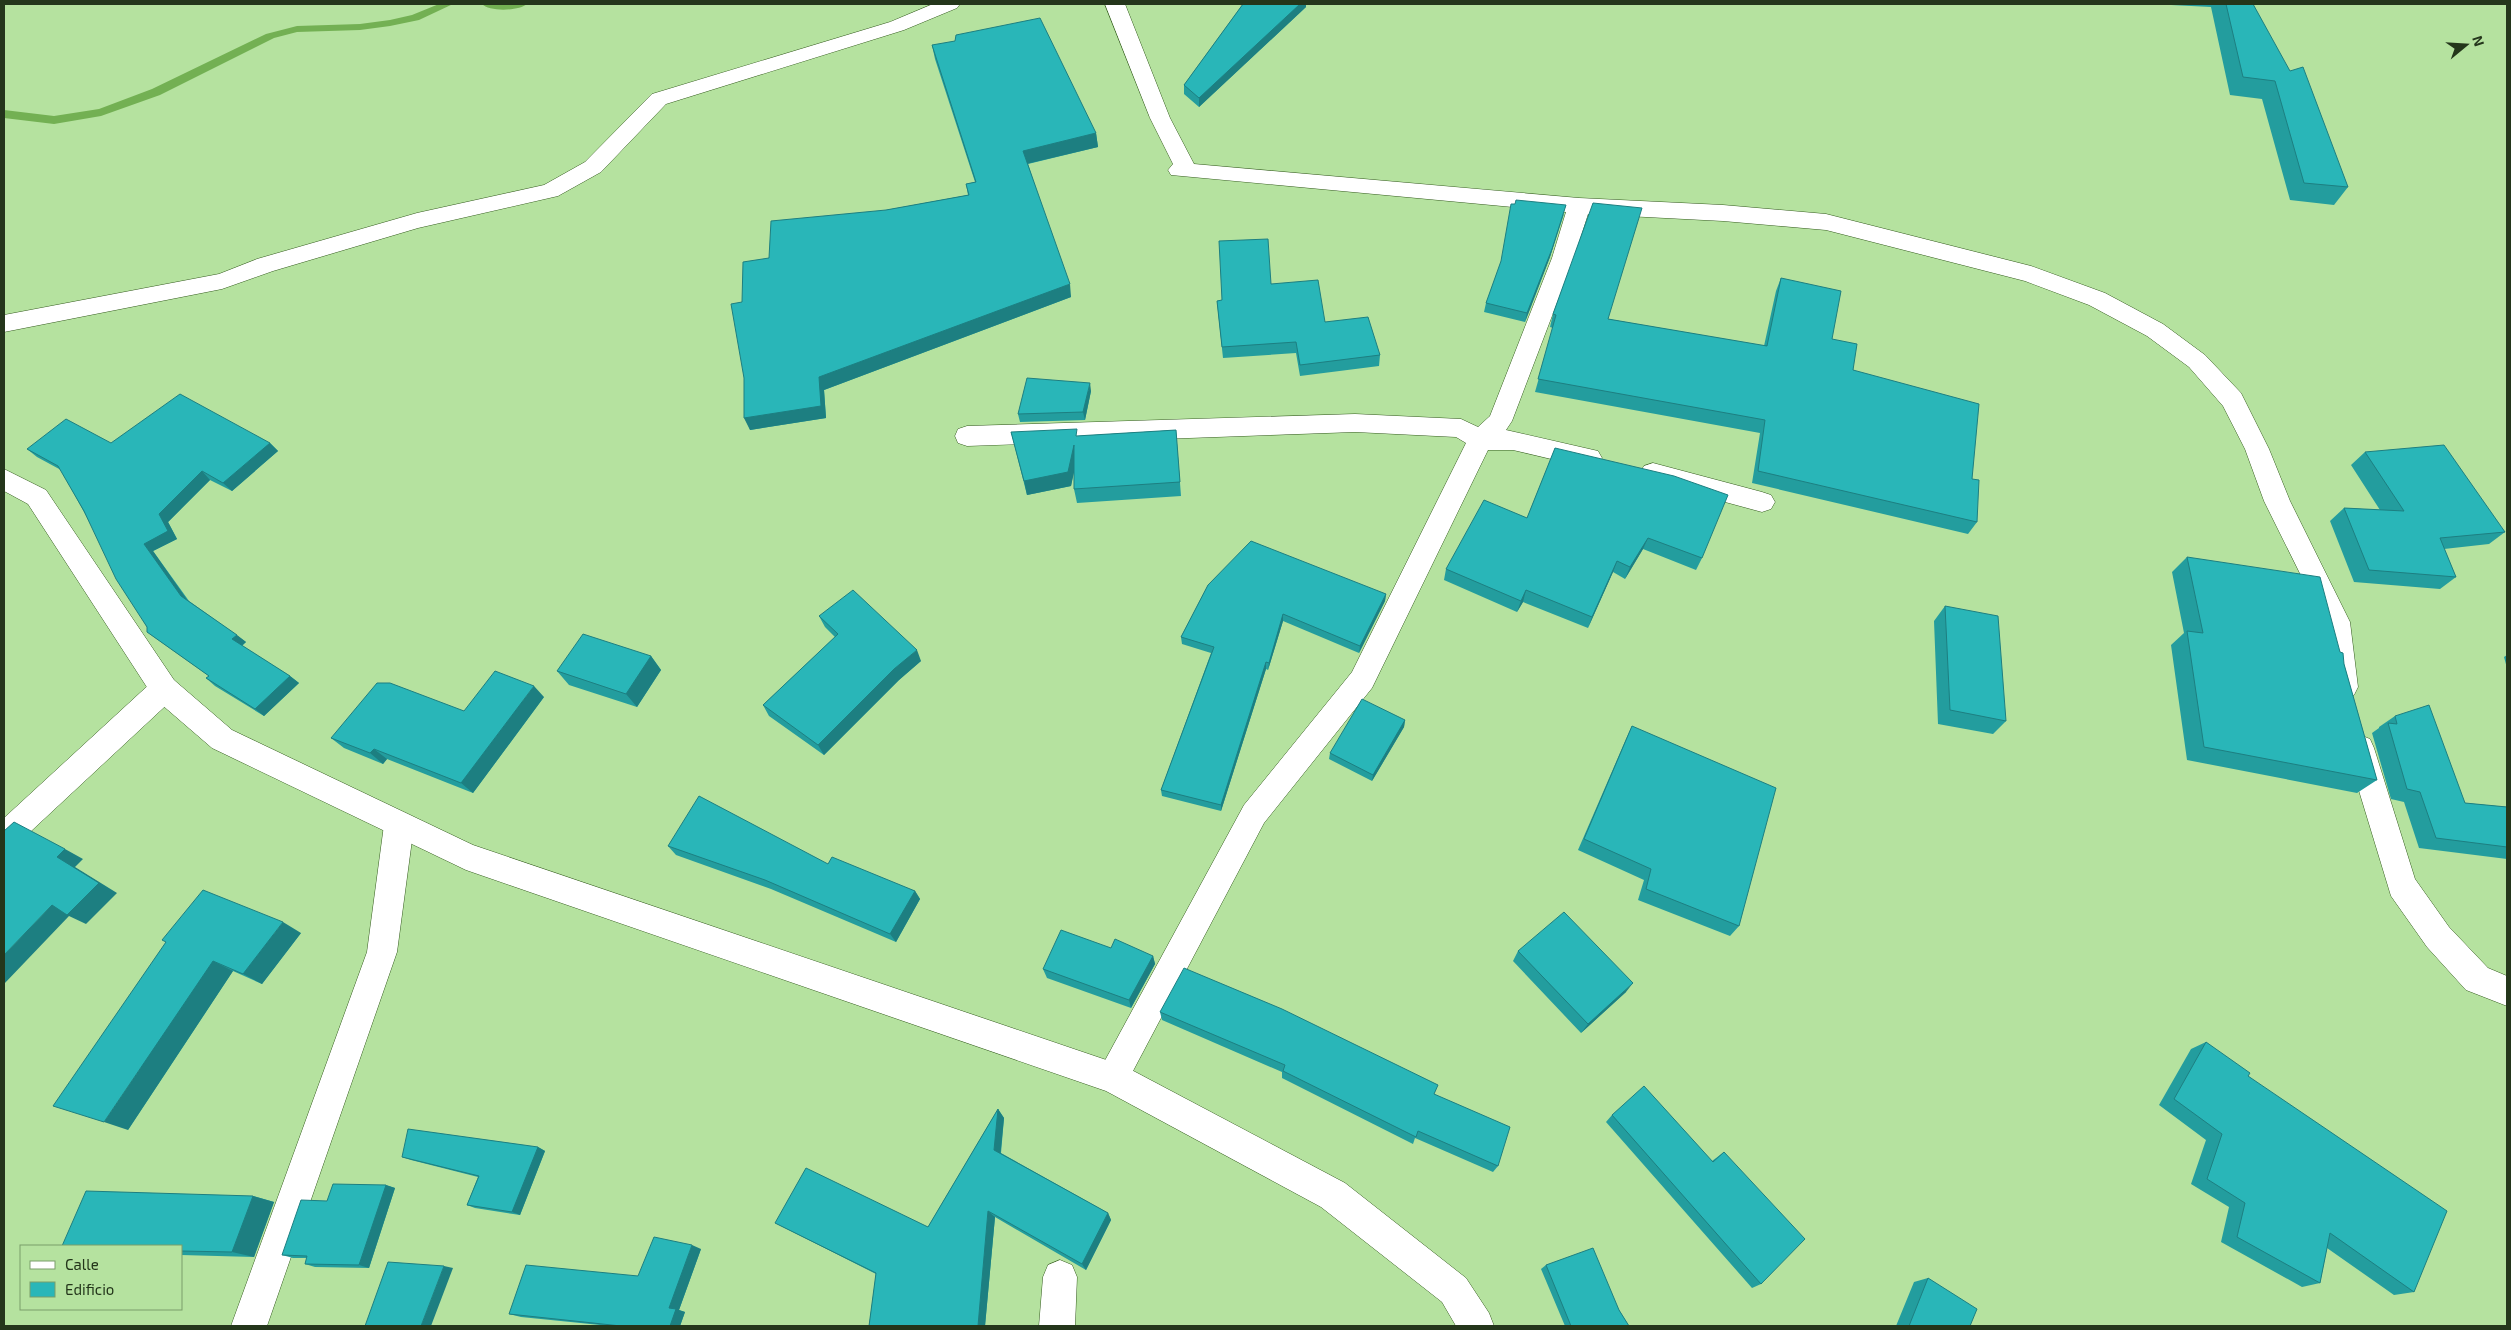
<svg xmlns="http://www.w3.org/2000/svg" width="2511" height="1330" font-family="'Exo 2',sans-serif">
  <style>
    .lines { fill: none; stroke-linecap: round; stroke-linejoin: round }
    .stream { fill: #73b053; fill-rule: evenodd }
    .minor-casing { stroke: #355c1f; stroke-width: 1 }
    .tertiary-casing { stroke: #355c1f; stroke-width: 1 }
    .minor { fill: #fff; fill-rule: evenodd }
    .tertiary { fill: #fff; fill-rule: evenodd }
    .wall { fill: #239d9e }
    .shaded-wall { fill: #1d7f81 }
    .building { fill: #29b6b8; stroke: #1d7f81 }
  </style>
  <rect width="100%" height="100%" fill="#b5e29f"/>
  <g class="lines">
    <path class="stream" d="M 439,4 L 453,4 L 419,20 L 390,26 L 360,30 L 297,32 L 274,38 L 160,95 L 101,116 L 54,124 L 4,118 L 4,110 L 54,116 L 99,109 L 152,89 L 266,34 L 297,26 L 360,24 L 390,20 L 412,15 Z
      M 482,4 L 527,4 C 519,11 489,12 482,4 Z"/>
    <defs>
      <path id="minor" d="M 933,4 L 960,4 L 957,8 L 904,30 L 666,104 L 601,172 L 558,196 L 418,228 L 273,271 L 222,289 L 4,332 L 4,315 L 219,274 L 257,259 L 417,213 L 544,185 L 585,162 L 652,94 L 890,22 Z
        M 1105,4 L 1125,4 L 1170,118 L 1194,164 L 1579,198 L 1723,205 L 1826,214 L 2031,266 L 2105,293 L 2163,324 L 2205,355 L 2241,393 L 2269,449 L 2290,501 L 2350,622 L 2358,687 L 2354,695 L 2344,699 L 2334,695 L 2330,687 L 2324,622 L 2264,501 L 2245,449 L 2223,406 L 2189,367 L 2147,336 L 2089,305 L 2025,281 L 1826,230 L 1723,221 L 1588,214 L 1574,258 L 1512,421 L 1506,430 L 1598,451 L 1602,458 L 1598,465 L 1589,468 L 1513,450 L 1488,450 L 1372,688 L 1264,823 L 1124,1088 L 1113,1093 L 1102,1088 L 1097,1077 L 1102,1066 L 1244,805 L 1352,672 L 1466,443 L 1456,437 L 1355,432 L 967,446 L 958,443 L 955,436 L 958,429 L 967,426 L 1355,414 L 1461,419 L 1478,427 L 1490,416 L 1552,258 L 1566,212 L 1171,175 L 1168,170 L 1173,164 L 1150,118 Z
        M 1653,463 L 1762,492 L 1771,495 L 1775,502 L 1771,509 L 1762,512 L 1644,480 L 1640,473 L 1644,466 Z
        M 164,677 L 174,680 L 178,689 L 174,698 L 14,847 L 4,851 L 4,818 L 154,680 Z
        M 2360,735 L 2370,739 L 2374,748 L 2415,879 L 2449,927 L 2488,968 L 2507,976 L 2507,1006 L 2466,990 L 2427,947 L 2391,896 L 2346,748 L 2350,739 Z
        M 399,812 L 409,815 L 414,825 L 397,952 L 267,1326 L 231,1326 L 367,952 L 384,825 L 389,815 Z
        M 1060,1260 L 1072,1265 L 1077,1277 L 1075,1326 L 1039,1326 L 1043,1277 L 1048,1265 Z"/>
      <path id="tertiary" d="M 4,469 L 46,490 L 174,680 L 232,730 L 473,845 L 1124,1066 L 1345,1183 L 1466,1278 L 1489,1313 L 1494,1326 L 1456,1326 L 1442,1302 L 1321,1207 L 1106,1091 L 466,870 L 212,748 L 154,698 L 28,504 L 4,491 Z"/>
    </defs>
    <use href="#minor" class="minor-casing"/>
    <use href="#tertiary" class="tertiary-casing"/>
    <use href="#minor" class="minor"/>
    <use href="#tertiary" class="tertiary"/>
  </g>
  <path class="wall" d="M 1243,4 L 1306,4 L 1306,7 L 1199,107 L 1184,94 L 1184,85 Z
    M 2170,4 L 2253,4 L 2348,187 L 2334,205 L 2290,200 L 2262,99 L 2230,95 L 2211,7 L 2171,5 Z
    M 932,45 L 1096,133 L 1098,147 L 1028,164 L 1071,297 L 824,390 L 826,418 L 750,430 L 744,378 L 742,302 L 769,258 L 886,210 L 968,195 L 966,184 L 975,182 L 935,59 Z
    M 1564,214 L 1550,257 L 1525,322 L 1484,312 L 1486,303 L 1501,263 Z
    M 1781,278 L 1832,339 L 1853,370 L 1972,479 L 1977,522 L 1968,534 L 1752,483 L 1760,433 L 1535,392 L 1553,328 L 1550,327 L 1553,314 L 1608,319 L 1764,346 L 1776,291 Z
    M 1271,284 L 1325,322 L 1380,355 L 1379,366 L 1300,376 L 1296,353 L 1223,358 L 1218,312 L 1217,301 L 1222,300 Z
    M 1091,391 L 1085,420 L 1020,422 L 1018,414 Z
    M 1176,430 L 1181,496 L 1077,503 L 1074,489 L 1074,470 L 1071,486 L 1027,495 L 1011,432 L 1078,436 Z
    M 111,443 L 270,443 L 278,451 L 232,491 L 210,480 L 168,522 L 177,539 L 153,551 L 189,601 L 246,642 L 242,646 L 290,676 L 299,683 L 264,716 L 215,686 L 206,678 L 209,676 L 147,632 L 147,627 L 61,470 L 37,457 L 27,449 Z
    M 1555,448 L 1702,558 L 1696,570 L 1643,549 L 1625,579 L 1613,572 L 1588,628 L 1523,602 L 1517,612 L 1444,580 L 1446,569 L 1527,518 Z
    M 2365,452 L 2505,532 L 2489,544 L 2444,549 L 2456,577 L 2440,589 L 2354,582 L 2330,521 L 2344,508 L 2380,510 L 2351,465 Z
    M 2187,557 L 2340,652 L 2344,664 L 2377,780 L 2357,793 L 2187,760 L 2171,645 L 2184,633 L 2172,572 Z
    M 1208,585 L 1386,594 L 1385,601 L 1359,653 L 1283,621 L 1268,670 L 1266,669 L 1221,811 L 1162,796 L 1161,790 L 1211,653 L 1182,644 L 1181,637 Z
    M 1945,606 L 2006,721 L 1993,734 L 1938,724 L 1934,621 Z
    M 819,616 L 921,661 L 899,680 L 824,755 L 769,716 L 763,705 L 835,637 L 825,627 Z
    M 2507,655 L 2507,668 L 2504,657 Z
    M 651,656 L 661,670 L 637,707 L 569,685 L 557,671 Z
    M 544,697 L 473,793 L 387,759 L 383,764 L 344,748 L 331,738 L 464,711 Z
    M 2395,716 L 2465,803 L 2507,807 L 2507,859 L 2419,848 L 2404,802 L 2391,799 L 2372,733 L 2379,728 L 2379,727 Z
    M 1405,720 L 1404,727 L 1372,781 L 1329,759 L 1330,753 Z
    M 1632,726 L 1739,926 L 1730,936 L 1638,900 L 1644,880 L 1578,850 L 1626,739 Z
    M 668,846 L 828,864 L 915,891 L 920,899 L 896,942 L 771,889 L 676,855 Z
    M 301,933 L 262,984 L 233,971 L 128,1130 L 166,942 Z
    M 1518,951 L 1626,992 L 1581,1033 L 1513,961 Z
    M 1153,956 L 1155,964 L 1131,1008 L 1047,978 L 1043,969 Z
    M 1160,1012 L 1434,1094 L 1498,1166 L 1493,1172 L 1415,1138 L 1413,1144 L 1282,1078 L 1282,1072 L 1162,1020 Z
    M 2206,1042 L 2248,1076 L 2414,1292 L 2394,1295 L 2327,1248 L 2320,1283 L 2302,1287 L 2221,1242 L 2229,1207 L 2191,1184 L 2206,1140 L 2159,1105 L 2191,1049 Z
    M 998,1109 L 1004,1118 L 1001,1153 L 1108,1213 L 1111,1220 L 1086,1270 L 995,1217 L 985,1326 L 869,1326 L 876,1274 L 775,1223 L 928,1227 Z
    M 1612,1115 L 1712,1161 L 1724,1152 L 1761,1284 L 1752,1288 L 1606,1122 Z
    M 538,1147 L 545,1151 L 520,1215 L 475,1208 L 467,1205 L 478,1177 L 411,1160 L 402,1157 Z
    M 386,1185 L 395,1188 L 369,1268 L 315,1267 L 305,1264 L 307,1258 L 293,1258 L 282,1255 L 327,1201 Z
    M 253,1196 L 274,1202 L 254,1257 L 181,1255 L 181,1246 Z
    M 701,1249 L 679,1310 L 685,1312 L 680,1326 L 610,1326 L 521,1317 L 509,1314 L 638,1276 Z
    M 1546,1265 L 1619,1310 L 1629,1326 L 1565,1326 L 1541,1269 Z
    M 1928,1278 L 1970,1326 L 1896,1326 L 1914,1282 Z"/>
  <path class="shaded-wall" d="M 1300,4 L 1306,4 L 1306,7 L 1199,107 L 1199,98 Z
    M 1096,133 L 1098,147 L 1026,164 L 1023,151 Z
    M 1566,205 L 1550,257 L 1525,322 L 1527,313 Z
    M 1070,284 L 1071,297 L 824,390 L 826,418 L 750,430 L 744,418 L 819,377 Z
    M 1090,383 L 1091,391 L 1085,420 L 1083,412 Z
    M 270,443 L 278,451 L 232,491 L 223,483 Z
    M 1074,445 L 1077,459 L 1071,486 L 1027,495 L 1024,481 Z
    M 202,471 L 210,480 L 168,522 L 177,539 L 153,551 L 190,604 L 181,596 L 144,544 L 159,514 Z
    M 1648,538 L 1643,549 L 1625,579 L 1630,567 Z
    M 1617,561 L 1613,572 L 1588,628 L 1592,617 Z
    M 1526,590 L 1523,602 L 1517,612 L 1521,601 Z
    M 1386,594 L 1385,601 L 1359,653 L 1360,646 Z
    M 1283,614 L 1283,621 L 1268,670 L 1269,663 Z
    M 237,635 L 246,642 L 240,647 L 232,639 Z
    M 917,650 L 921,661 L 899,680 L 824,755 L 818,745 L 894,669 Z
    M 651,656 L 661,670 L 637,707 L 626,694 Z
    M 1266,662 L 1266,669 L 1221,811 L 1221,805 Z
    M 290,676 L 299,683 L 264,716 L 255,709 Z
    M 534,686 L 544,697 L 473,793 L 461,783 Z
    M 1405,720 L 1404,727 L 1372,781 L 1373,775 Z
    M 374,749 L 387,759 L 383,764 L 370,753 Z
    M 65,849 L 83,859 L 75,867 L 117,893 L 86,924 L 69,916 L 4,984 L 4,955 L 52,905 L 57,857 Z
    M 915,891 L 920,899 L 896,942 L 890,934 Z
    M 283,922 L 301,933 L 262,984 L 243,974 Z
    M 1153,956 L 1155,964 L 1131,1008 L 1129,1000 Z
    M 213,961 L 233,971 L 128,1130 L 104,1122 Z
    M 1633,983 L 1626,992 L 1581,1033 L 1588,1024 Z
    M 998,1109 L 1004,1118 L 1000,1158 L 994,1150 Z
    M 538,1147 L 545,1151 L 520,1215 L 512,1212 Z
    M 386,1185 L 395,1188 L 369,1268 L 359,1265 Z
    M 253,1196 L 274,1202 L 254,1257 L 232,1252 Z
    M 988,1211 L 995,1217 L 985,1326 L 978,1326 Z
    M 1108,1213 L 1111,1220 L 1086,1270 L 1082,1264 Z
    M 692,1245 L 701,1249 L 679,1310 L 685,1312 L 680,1326 L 670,1326 L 669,1308 Z
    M 444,1266 L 453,1268 L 431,1326 L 421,1326 Z"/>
  <path class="building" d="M 1243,4 L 1300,4 L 1199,98 L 1184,85 Z
    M 2226,4 L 2253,4 L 2290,71 L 2303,67 L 2348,187 L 2304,183 L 2275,81 L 2243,77 Z
    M 1040,18 L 1096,133 L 1023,151 L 1070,284 L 819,377 L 821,406 L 744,418 L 744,378 L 731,304 L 742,302 L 743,262 L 769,258 L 771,221 L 886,210 L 969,195 L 966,184 L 976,182 L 932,45 L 955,41 L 956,35 Z
    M 1516,200 L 1566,205 L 1552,249 L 1527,313 L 1486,303 L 1501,261 L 1511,204 L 1515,204 Z
    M 1593,203 L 1642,208 L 1608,319 L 1767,346 L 1781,278 L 1841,291 L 1832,339 L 1857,344 L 1853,370 L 1979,404 L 1972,479 L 1979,480 L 1977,522 L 1758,471 L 1765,420 L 1538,379 L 1556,315 L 1553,314 Z
    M 1268,239 L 1271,284 L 1318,280 L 1325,322 L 1368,317 L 1380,355 L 1300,365 L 1296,342 L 1222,347 L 1217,301 L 1222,300 L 1219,241 Z
    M 1027,378 L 1090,383 L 1083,412 L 1018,414 Z
    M 180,394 L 270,443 L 223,483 L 202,471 L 159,514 L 168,531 L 144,544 L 181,596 L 237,635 L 232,639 L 290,676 L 255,709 L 206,678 L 209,676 L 147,632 L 147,627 L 116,579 L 84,511 L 58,466 L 27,449 L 66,419 L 111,443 Z
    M 1077,429 L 1076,436 L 1176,430 L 1180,482 L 1074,489 L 1074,445 L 1068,472 L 1024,481 L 1011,432 Z
    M 2444,445 L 2505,532 L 2440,538 L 2456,577 L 2369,570 L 2344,508 L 2404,511 L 2365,452 Z
    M 1555,448 L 1674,476 L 1728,495 L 1702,558 L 1648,538 L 1630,567 L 1617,561 L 1592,617 L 1526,590 L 1521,601 L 1446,569 L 1484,500 L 1527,518 Z
    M 1251,541 L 1386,594 L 1360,646 L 1283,614 L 1269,663 L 1266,662 L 1221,805 L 1161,790 L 1214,647 L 1181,637 L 1208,585 Z
    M 2187,557 L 2320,577 L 2340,652 L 2343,653 L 2344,664 L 2377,780 L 2204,747 L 2187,631 L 2203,633 Z
    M 853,590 L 917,650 L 894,669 L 818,745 L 763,705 L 838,634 L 819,616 Z
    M 1945,606 L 1998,616 L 2006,721 L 1950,710 Z
    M 583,634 L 651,656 L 626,694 L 557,671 Z
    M 495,671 L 534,686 L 461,783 L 374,749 L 370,753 L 331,738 L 377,683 L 390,683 L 464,711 Z
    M 1362,699 L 1405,720 L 1373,775 L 1330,753 Z
    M 2429,705 L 2465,803 L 2507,807 L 2507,847 L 2436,838 L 2420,792 L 2407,789 L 2388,723 L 2397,724 L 2395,716 Z
    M 1632,726 L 1776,788 L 1739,926 L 1646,889 L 1651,869 L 1584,839 Z
    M 699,796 L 828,864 L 832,857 L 915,891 L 890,934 L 765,880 L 668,846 Z
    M 14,822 L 65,849 L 57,857 L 99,883 L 67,915 L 52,905 L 4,955 L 4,831 Z
    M 203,890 L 283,922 L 243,974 L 213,961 L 104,1122 L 53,1106 L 166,942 L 162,940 Z
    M 1564,912 L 1633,983 L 1588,1024 L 1518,951 Z
    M 1061,930 L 1111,948 L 1115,939 L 1153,956 L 1129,1000 L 1043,969 Z
    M 1184,968 L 1282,1009 L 1438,1085 L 1434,1094 L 1510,1127 L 1498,1166 L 1418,1131 L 1416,1137 L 1283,1071 L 1285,1065 L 1160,1012 Z
    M 2206,1042 L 2250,1073 L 2248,1076 L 2447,1211 L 2414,1292 L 2330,1233 L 2320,1283 L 2237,1237 L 2245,1203 L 2207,1179 L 2222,1134 L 2174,1099 Z
    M 1644,1086 L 1713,1162 L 1724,1152 L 1805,1239 L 1761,1284 L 1612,1115 Z
    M 998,1109 L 994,1150 L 1108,1213 L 1082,1264 L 988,1211 L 978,1326 L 869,1326 L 876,1273 L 775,1223 L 806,1168 L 928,1227 Z
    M 408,1129 L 538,1147 L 512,1212 L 467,1205 L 479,1176 L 402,1157 Z
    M 333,1184 L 386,1185 L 359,1265 L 305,1264 L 307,1256 L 282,1255 L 301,1200 L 327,1201 Z
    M 86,1191 L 253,1196 L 232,1252 L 181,1251 L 181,1246 L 62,1246 Z
    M 654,1237 L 692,1245 L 669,1308 L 676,1309 L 670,1326 L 621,1326 L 509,1314 L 526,1265 L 638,1276 Z
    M 1593,1248 L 1619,1310 L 1629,1326 L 1571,1326 L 1546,1265 Z
    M 388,1262 L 444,1266 L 421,1326 L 365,1326 Z
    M 1928,1278 L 1977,1309 L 1970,1326 L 1909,1326 Z"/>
  <rect width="2511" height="1330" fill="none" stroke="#24361b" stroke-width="10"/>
  <rect x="20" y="1245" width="162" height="65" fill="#b5e29f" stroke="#7b9d6a"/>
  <rect x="30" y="1261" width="25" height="8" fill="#ffffff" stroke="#7b9d6a"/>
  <text x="65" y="1270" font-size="15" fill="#24361b">Calle</text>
  <rect x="30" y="1282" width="25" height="15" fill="#29b6b8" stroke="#7b9d6a"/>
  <text x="65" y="1295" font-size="15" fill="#24361b">Edificio</text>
  <g transform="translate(2466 45) rotate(72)" stroke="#b5e29f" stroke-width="4" paint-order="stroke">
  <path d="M0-4L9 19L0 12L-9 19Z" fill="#24361b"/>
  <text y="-8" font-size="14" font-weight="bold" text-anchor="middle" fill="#24361b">N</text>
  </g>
</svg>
